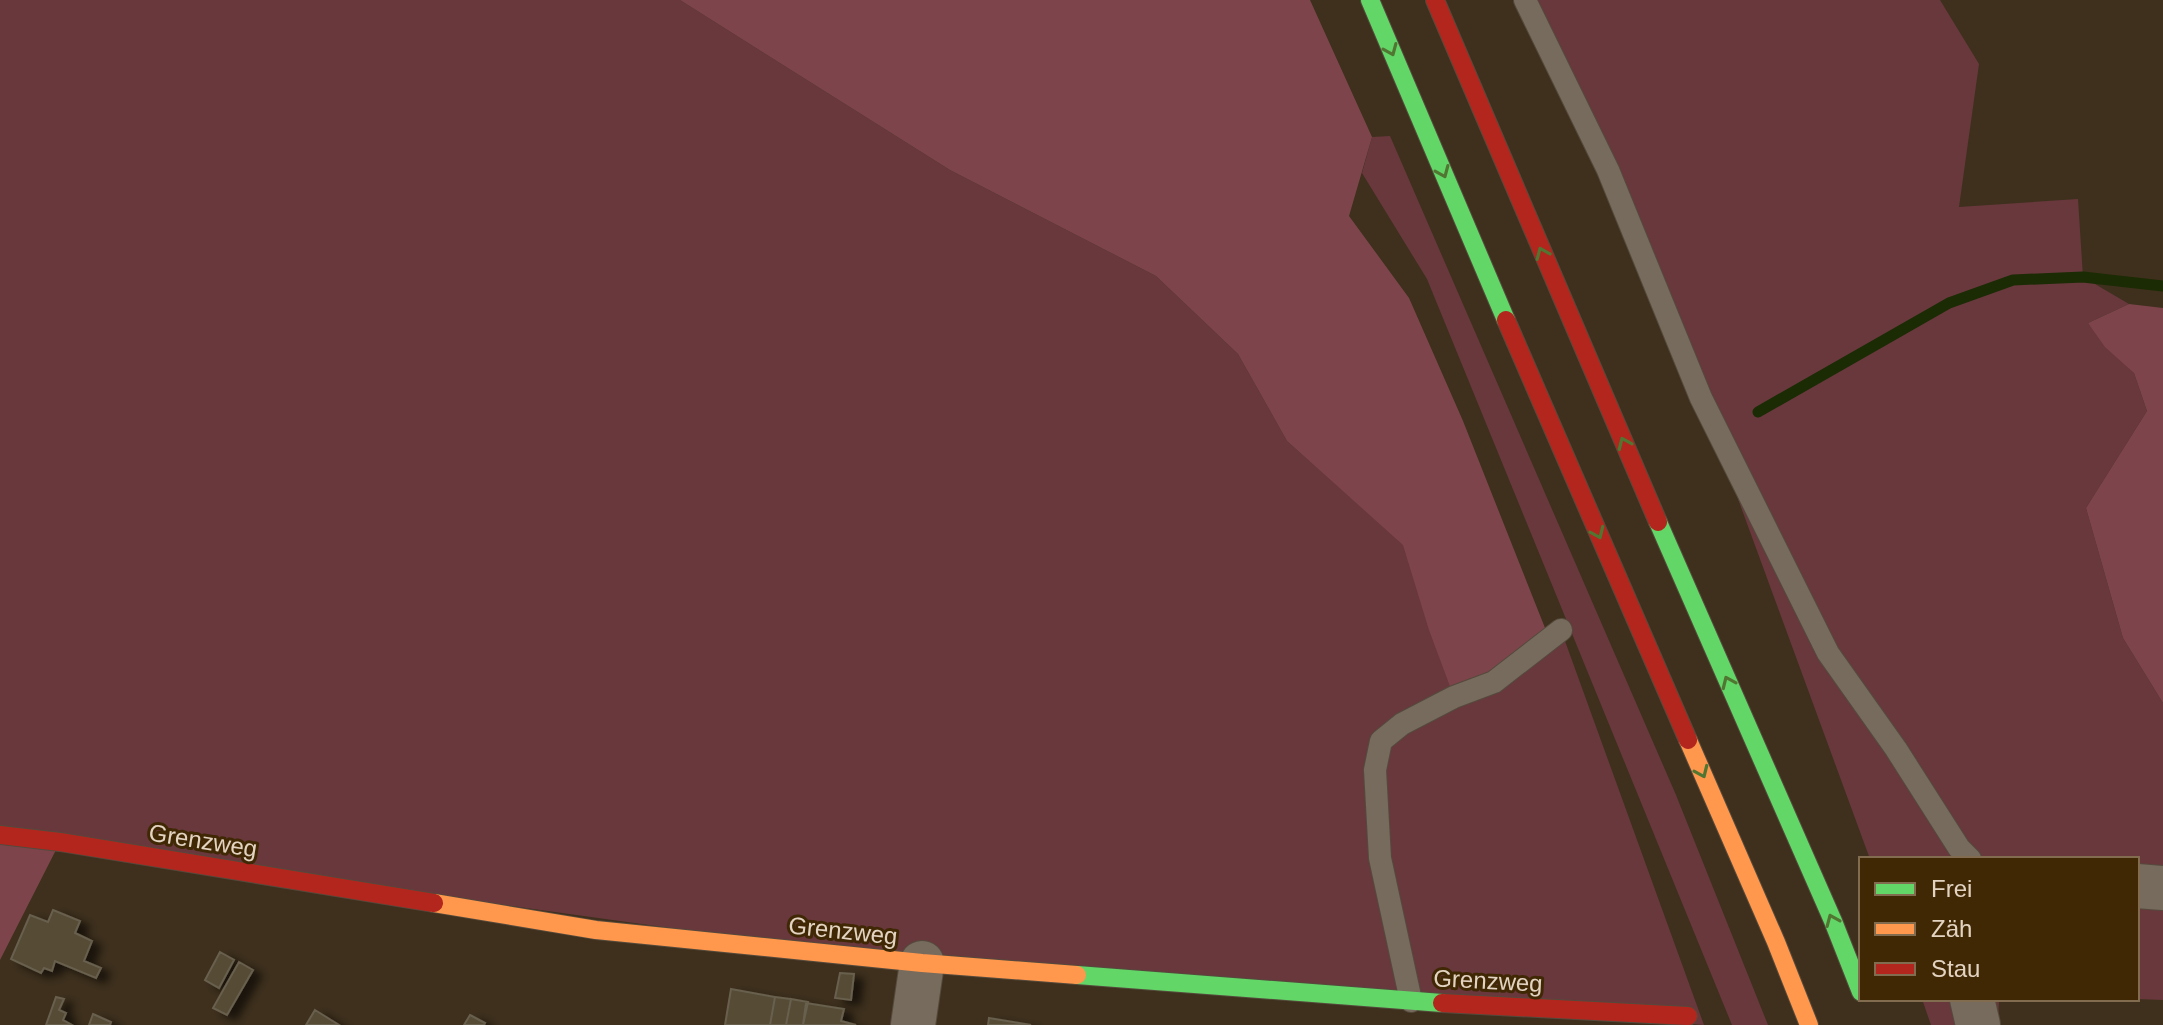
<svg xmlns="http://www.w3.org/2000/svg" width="2163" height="1025" font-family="Arial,sans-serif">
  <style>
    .green { fill: #68383d }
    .forest { fill: #7d454b }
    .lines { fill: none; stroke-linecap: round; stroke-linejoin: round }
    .stream { stroke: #1b2b04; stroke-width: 11 }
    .building { fill: #564b36; stroke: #685f4e; stroke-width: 2; filter: url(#shadow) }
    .lane-casing { stroke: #554a3c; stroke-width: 24 }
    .street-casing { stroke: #554a3c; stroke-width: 46 }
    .fast-casing { stroke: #554a3c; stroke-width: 20 }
    .slow-casing { stroke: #554a3c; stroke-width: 20 }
    .jam-casing { stroke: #554a3c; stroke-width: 20 }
    .lane { stroke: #766b5d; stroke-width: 22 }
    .street { stroke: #766b5d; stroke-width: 44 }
    .fast { stroke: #63d668; stroke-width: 18 }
    .slow { stroke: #ff974d; stroke-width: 18 }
    .jam { stroke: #b3261e; stroke-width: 18 }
    .oneway { stroke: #507632 }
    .labels { text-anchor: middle; stroke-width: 6; stroke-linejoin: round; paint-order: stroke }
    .street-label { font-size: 24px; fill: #e3d3c1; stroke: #402805 }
  </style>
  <defs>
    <filter id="shadow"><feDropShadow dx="9" dy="5" stdDeviation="4" flood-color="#0009"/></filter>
  </defs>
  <rect width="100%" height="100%" fill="#3e301d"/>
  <path class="green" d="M 0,0 L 680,0 L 950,170 L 1156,276 L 1238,354 L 1287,441 L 1404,545 L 1454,696 L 1561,630 L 1704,1025 L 922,963 L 0,835 Z
    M 1523,0 L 1940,0 L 1979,64 L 1959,207 L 2078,199 L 2083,277 L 2129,304 L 2088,323 L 2134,373 L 2147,411 L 2086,508 L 2123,638 L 2163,703 L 2163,1000 L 2137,999 L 2137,859 L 1870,859 L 1701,398 Z
    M 1390,136 L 1676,795 L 1768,1025 L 1732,1025 L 1427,279 L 1362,173 L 1372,137 Z
    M 1922,999 L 1999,999 L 1998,1025 L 1931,1025 Z"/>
  <path class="forest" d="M 680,0 L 1310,0 L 1372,137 L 1349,216 L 1409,298 L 1463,421 L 1547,633 L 1454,697 L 1429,630 L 1403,545 L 1287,441 L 1238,354 L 1156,276 L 950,170 Z
    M 2129,304 L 2163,308 L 2163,703 L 2123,638 L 2086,508 L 2147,411 L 2134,373 L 2105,347 L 2088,323 Z
    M 0,835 L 60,842 L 0,960 Z"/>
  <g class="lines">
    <path class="stream" d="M 1758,412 L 1949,303 L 2013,280 L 2083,277 L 2163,286"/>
  </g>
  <path class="building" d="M 53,910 L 80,921 L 75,933 L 92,941 L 84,961 L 101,968 L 96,978 L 55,961 L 52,971 L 44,968 L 41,973 L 11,959 L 30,915 L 48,922 Z
    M 220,952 L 234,960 L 219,988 L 205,980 Z
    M 239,962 L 253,970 L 227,1015 L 213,1008 Z
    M 840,973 L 854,974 L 851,1000 L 835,998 Z
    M 731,989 L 775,997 L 770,1025 L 725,1025 Z
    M 56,997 L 64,999 L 59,1010 L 66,1013 L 63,1020 L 72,1025 L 46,1025 Z
    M 775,997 L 791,999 L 786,1025 L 770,1025 Z
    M 791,999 L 808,1002 L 803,1025 L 786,1025 Z
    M 806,1003 L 844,1009 L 841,1021 L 856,1025 L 803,1025 Z
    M 315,1010 L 339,1025 L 306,1025 Z
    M 93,1014 L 111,1022 L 110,1025 L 89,1025 Z
    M 470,1015 L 485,1023 L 484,1025 L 464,1025 Z
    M 989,1018 L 1031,1025 L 988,1025 Z"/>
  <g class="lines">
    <defs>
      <path id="lane" d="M 1525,0 L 1608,170 L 1701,398 L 1828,653 L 1896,749 L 1959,848 L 1970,859
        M 1411,1001 L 1380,858 L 1375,770 L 1381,741 L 1402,724 L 1454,697 L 1494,682 L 1561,630"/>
      <path id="street" d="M 2137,886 L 2163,888
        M 1972,999 L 1978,1025
        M 913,1025 L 922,963"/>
      <path id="fast" d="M 1370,0 L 1506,320
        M 1658,522 L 1833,921 L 1861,992
        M 1077,975 L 1442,1003"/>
      <path id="slow" d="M 1688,740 L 1776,942 L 1809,1025
        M 434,903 L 596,930 L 922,963 L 1077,975"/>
      <path id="jam" d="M 1435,0 L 1658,522
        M 1506,320 L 1688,740
        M 0,835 L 60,842 L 434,903
        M 1442,1003 L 1688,1016"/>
    </defs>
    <use href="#lane" class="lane-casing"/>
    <use href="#street" class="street-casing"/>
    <use href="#fast" class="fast-casing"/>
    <use href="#slow" class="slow-casing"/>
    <use href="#jam" class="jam-casing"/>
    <use href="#lane" class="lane"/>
    <use href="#street" class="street"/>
    <use href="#fast" class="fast"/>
    <use href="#slow" class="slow"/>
    <use href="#jam" class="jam"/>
  </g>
  <defs><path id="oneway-chevron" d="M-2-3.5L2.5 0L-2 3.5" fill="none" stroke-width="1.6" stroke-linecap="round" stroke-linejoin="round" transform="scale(2)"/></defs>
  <g class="oneway">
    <use href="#oneway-chevron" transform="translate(1391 50) rotate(67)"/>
    <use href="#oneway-chevron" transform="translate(1443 172) rotate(67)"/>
    <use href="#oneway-chevron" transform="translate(1542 253) rotate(-113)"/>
    <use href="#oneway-chevron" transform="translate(1624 443) rotate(-114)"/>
    <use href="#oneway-chevron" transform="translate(1598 533) rotate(66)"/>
    <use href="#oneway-chevron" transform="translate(1728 682) rotate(-114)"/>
    <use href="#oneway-chevron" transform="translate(1702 772) rotate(66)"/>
    <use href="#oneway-chevron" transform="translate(1832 920) rotate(-113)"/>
  </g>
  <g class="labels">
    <g class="street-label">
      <text transform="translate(203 841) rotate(9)" y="8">Grenzweg</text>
      <text transform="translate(843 931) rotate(6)" y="8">Grenzweg</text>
      <text transform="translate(1488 981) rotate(3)" y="8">Grenzweg</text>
    </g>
  </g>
  <rect x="1859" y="857" width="280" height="144" fill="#402805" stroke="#816c50" stroke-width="2"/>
  <rect x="1875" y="883" width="40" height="12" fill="#63d668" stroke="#816c50" stroke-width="2"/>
  <text x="1931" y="897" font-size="24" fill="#e3d3c1">Frei</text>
  <rect x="1875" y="923" width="40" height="12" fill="#ff974d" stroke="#816c50" stroke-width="2"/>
  <text x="1931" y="937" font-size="24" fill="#e3d3c1">Zäh</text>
  <rect x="1875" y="963" width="40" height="12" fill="#b3261e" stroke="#816c50" stroke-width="2"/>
  <text x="1931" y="977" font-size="24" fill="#e3d3c1">Stau</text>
</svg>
